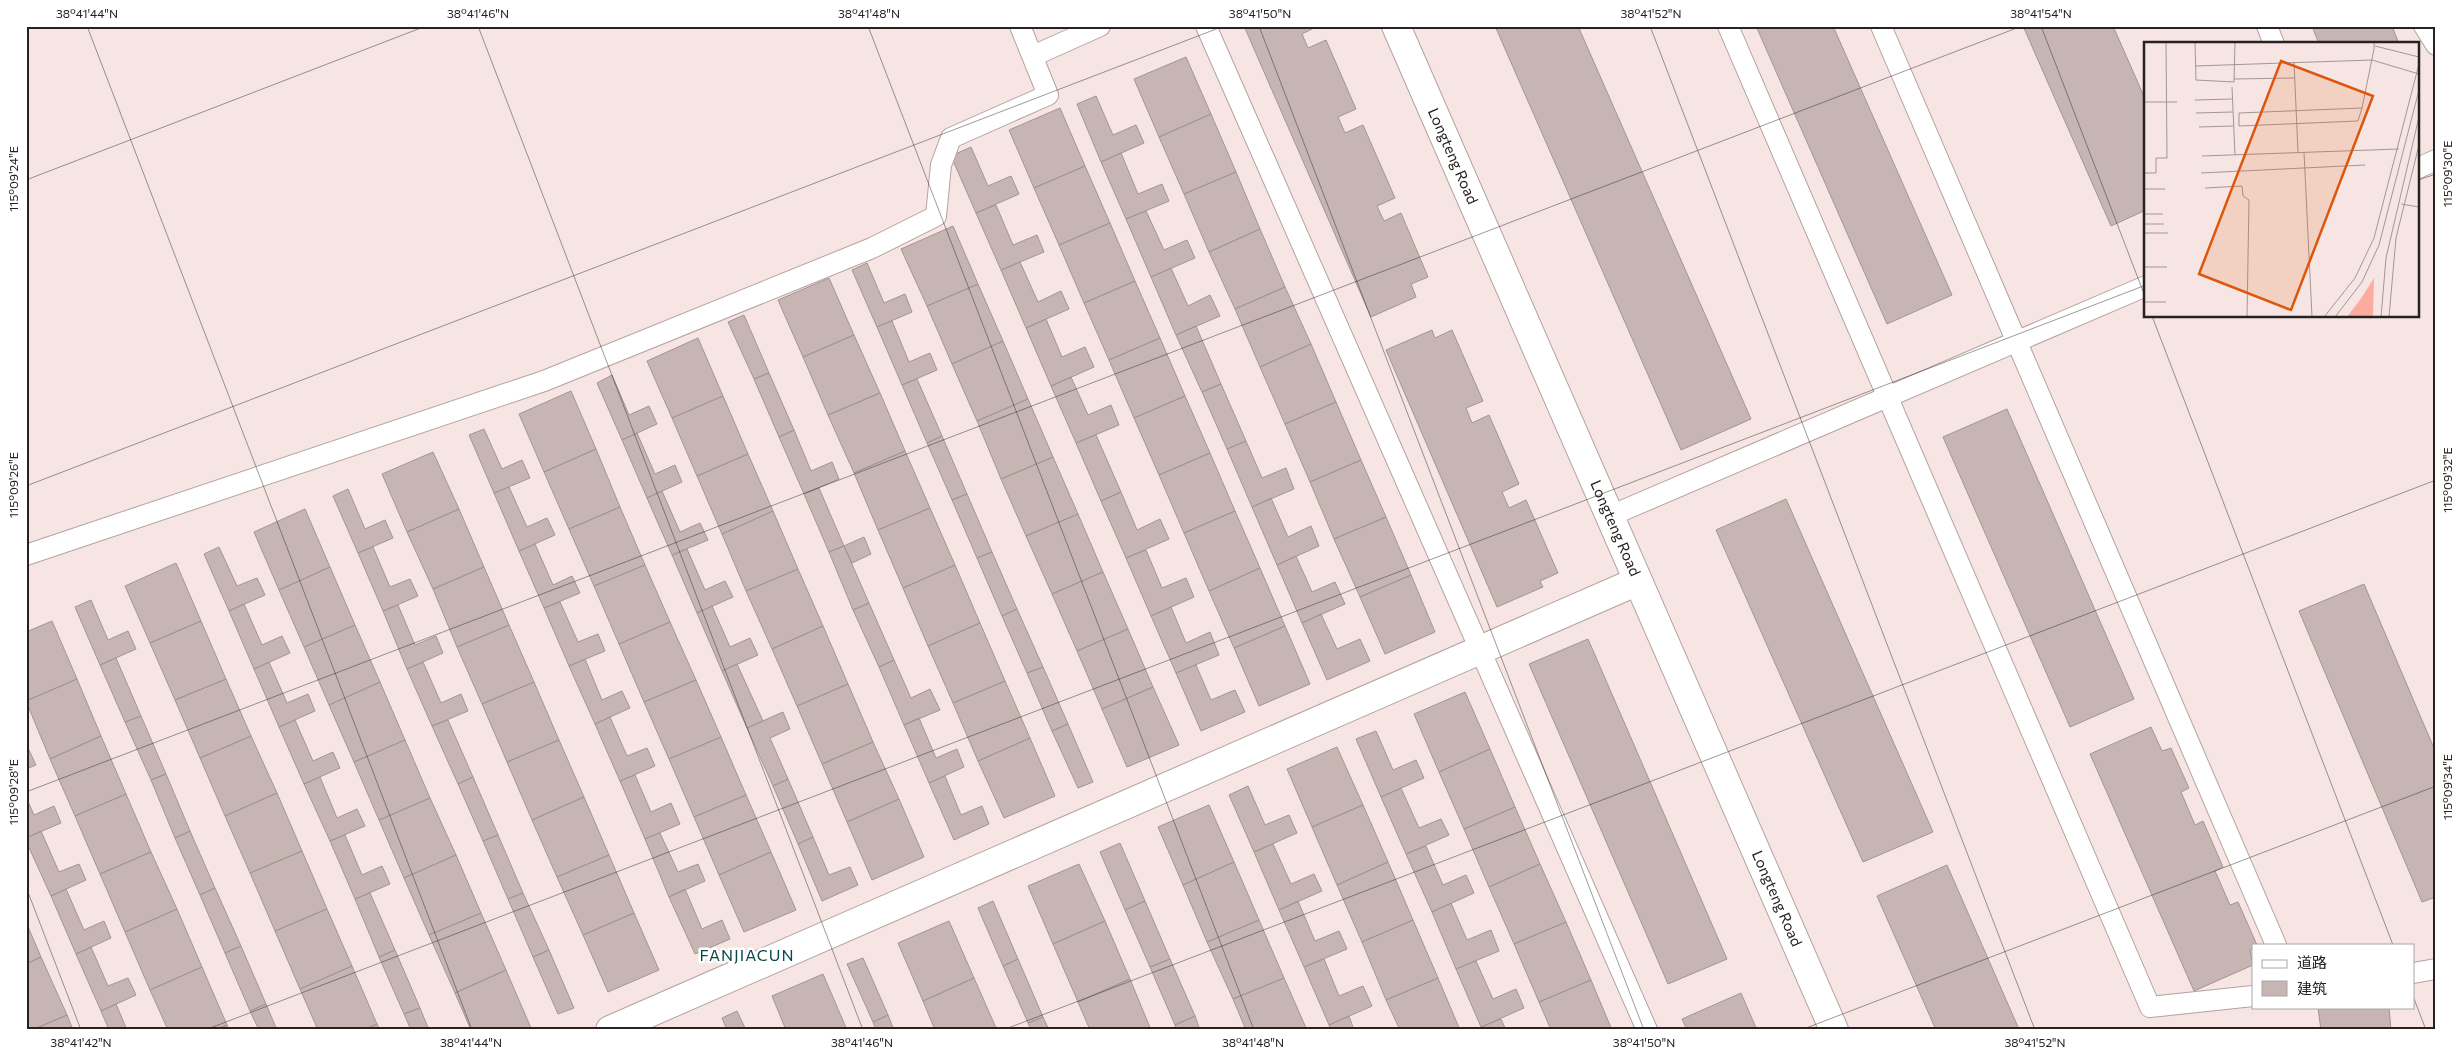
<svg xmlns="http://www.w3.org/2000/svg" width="2462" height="1056" font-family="Commissioner,'Noto Sans SC',sans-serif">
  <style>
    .building { fill: #c6b5b2; stroke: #a49592 }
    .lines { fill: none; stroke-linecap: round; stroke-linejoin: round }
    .service-casing { stroke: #b3a3a1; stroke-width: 22 }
    .minor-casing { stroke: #b3a3a1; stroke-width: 30 }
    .service { stroke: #fff; stroke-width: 20 }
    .minor { stroke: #fff; stroke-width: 28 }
    .ticks { fill: none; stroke: #272120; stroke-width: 1; stroke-opacity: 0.45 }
    .labels { text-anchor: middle; stroke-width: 5; stroke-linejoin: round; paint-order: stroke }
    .street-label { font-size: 15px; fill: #272120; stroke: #fff }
    .neighbourhood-label { font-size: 16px; letter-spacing: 1px; fill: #06494a; stroke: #fff }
    .inset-road { fill: none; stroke: #a39794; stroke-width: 1 }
    .view { fill: #de560d; fill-opacity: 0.15; stroke: #de560d; stroke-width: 2.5 }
    .inset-edge { fill: none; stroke: #272120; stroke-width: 2.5 }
    .neatline { fill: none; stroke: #272120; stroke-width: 2 }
    .ticks-label { font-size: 12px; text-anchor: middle; fill: #272120 }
  </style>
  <rect width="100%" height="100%" fill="#f6e5e2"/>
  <path class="building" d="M 1244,26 L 1318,26 L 1302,34 L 1308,48 L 1326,40 L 1356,109 L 1338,117 L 1345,133 L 1363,125 L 1395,198 L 1377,206 L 1384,221 L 1401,213 L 1428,277 L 1411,284 L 1416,297 L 1371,317 Z
    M 1495,26 L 1578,26 L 1751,419 L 1681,450 Z
    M 1756,26 L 1833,26 L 1952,295 L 1887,324 Z
    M 2023,26 L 2113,26 L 2146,101 L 2146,210 L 2111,226 Z
    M 2312,26 L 2392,26 L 2399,44 L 2319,44 Z
    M 1186,57 L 1211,114 L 1159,137 L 1134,79 Z
    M 1096,96 L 1113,135 L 1136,125 L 1144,143 L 1101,162 L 1077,104 Z
    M 1060,108 L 1085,166 L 1034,188 L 1009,130 Z
    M 1211,114 L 1236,172 L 1184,194 L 1159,137 Z
    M 971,147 L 988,186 L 1011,176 L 1019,194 L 976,213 L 951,156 Z
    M 1121,153 L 1138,194 L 1162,184 L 1169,201 L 1126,219 L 1101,162 Z
    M 1085,166 L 1110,223 L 1059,245 L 1034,188 Z
    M 1236,172 L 1260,229 L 1209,252 L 1184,194 Z
    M 996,205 L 1013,245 L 1037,235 L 1044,252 L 1001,270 L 976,213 Z
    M 1146,211 L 1164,250 L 1187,240 L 1195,258 L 1151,277 L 1126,219 Z
    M 1110,223 L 1135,281 L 1084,303 L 1059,245 Z
    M 953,226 L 978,284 L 927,306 L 901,249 Z
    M 1260,229 L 1285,287 L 1235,309 L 1209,252 Z
    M 1020,262 L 1038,302 L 1061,291 L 1069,309 L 1026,328 L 1001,270 Z
    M 867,263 L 884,303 L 905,294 L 912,312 L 877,327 L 852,270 Z
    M 1171,268 L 1188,306 L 1210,295 L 1220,316 L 1176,335 L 1151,277 Z
    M 829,278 L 854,335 L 803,357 L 778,300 Z
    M 1135,281 L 1160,338 L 1109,360 L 1084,303 Z
    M 978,284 L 1003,341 L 952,364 L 927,306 Z
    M 1285,287 L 1311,344 L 1260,367 L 1235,309 Z
    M 744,315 L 769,373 L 754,379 L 728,322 Z
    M 1046,319 L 1062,357 L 1085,347 L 1094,367 L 1051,386 L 1026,328 Z
    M 892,321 L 909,362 L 930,353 L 937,370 L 902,385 L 877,327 Z
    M 1196,326 L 1221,384 L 1202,392 L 1176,335 Z
    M 1432,330 L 1435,338 L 1452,330 L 1483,401 L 1466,408 L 1472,423 L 1489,415 L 1519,484 L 1502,492 L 1509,508 L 1526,500 L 1558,573 L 1540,581 L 1543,587 L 1497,607 L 1386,350 Z
    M 854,335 L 880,393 L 828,415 L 803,357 Z
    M 698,338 L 723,396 L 672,418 L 647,361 Z
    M 1160,338 L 1185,396 L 1134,418 L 1109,360 Z
    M 1003,341 L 1028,399 L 977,421 L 952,364 Z
    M 1311,344 L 1336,402 L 1285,424 L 1260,367 Z
    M 769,373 L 794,430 L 779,437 L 754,379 Z
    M 612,375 L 629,415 L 649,406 L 657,424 L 622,440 L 597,383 Z
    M 1071,377 L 1088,415 L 1111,405 L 1119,425 L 1076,443 L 1051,386 Z
    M 917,379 L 942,436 L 927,443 L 902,385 Z
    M 1221,384 L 1246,441 L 1227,449 L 1202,392 Z
    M 571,391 L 596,449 L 544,472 L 519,414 Z
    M 880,393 L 905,451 L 854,473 L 828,415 Z
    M 723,396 L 748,454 L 697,476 L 672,418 Z
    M 1185,396 L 1210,453 L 1159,475 L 1134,418 Z
    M 1028,399 L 1053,457 L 1001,479 L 977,421 Z
    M 1336,402 L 1361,460 L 1310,482 L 1285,424 Z
    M 2007,409 L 2134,699 L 2070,727 L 1943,437 Z
    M 484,429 L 502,469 L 522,460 L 530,478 L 494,493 L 469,435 Z
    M 794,430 L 811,471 L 832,462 L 839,479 L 804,494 L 779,437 Z
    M 637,433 L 655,474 L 675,465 L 682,482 L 647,498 L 622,440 Z
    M 1096,435 L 1121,492 L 1101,501 L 1076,443 Z
    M 942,436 L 967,494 L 952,500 L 927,443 Z
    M 1246,441 L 1262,478 L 1286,468 L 1294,489 L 1252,507 L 1227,449 Z
    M 596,449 L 620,507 L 569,529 L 544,472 Z
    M 905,451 L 930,508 L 878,530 L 854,473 Z
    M 433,452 L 459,509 L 407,532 L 382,474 Z
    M 1210,453 L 1235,511 L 1184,533 L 1159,475 Z
    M 748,454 L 773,511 L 722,534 L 697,476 Z
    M 1053,457 L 1078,514 L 1026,536 L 1001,479 Z
    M 1361,460 L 1386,517 L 1334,539 L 1310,482 Z
    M 509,487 L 527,527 L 547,518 L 555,535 L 519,551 L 494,493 Z
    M 819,488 L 844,546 L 829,552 L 804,494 Z
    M 348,489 L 365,529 L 385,520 L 393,538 L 358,553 L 333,496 Z
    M 662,491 L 680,532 L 700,523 L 708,540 L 672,555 L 647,498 Z
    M 1121,492 L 1137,530 L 1160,519 L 1169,539 L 1126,558 L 1101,501 Z
    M 967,494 L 992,552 L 977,558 L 952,500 Z
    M 1271,498 L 1288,537 L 1311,526 L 1319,546 L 1277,565 L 1252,507 Z
    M 1786,499 L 1933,832 L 1863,862 L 1716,530 Z
    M 620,507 L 645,565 L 594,586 L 569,529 Z
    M 930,508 L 955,565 L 903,588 L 878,530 Z
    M 305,509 L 330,567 L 279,590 L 254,532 Z
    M 459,509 L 484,567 L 433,589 L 407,532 Z
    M 773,511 L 798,569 L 746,591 L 722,534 Z
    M 1235,511 L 1260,568 L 1209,591 L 1184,533 Z
    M 1078,514 L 1103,572 L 1052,594 L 1026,536 Z
    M 1386,517 L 1411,575 L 1360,597 L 1334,539 Z
    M 864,537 L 871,554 L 852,563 L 844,546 Z
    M 535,544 L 553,585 L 572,576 L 580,593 L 544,608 L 519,551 Z
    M 844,546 L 869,603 L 853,610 L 829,552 Z
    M 219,547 L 237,586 L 257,578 L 265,595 L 229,611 L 204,554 Z
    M 373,547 L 390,587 L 410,579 L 418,596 L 383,611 L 358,553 Z
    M 687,549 L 705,590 L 725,581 L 733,597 L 697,613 L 672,555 Z
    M 1146,550 L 1162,588 L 1186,578 L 1194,597 L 1151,616 L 1126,558 Z
    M 992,552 L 1017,609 L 1002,616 L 977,558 Z
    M 1296,556 L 1312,592 L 1335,582 L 1345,604 L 1302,623 L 1277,565 Z
    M 176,563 L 201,621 L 150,643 L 125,586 Z
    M 645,565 L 670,622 L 619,644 L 594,586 Z
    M 955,565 L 980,623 L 928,646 L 903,588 Z
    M 330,567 L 355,625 L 304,647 L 279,590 Z
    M 484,567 L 509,625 L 457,647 L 433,589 Z
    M 1260,568 L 1285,626 L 1234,648 L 1209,591 Z
    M 798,569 L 823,626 L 772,649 L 746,591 Z
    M 1103,572 L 1128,629 L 1077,651 L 1052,594 Z
    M 1411,575 L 1435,632 L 1385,654 L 1360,597 Z
    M 2364,584 L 2436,753 L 2436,897 L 2422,902 L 2299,611 Z
    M 91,600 L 108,640 L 128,631 L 136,649 L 100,665 L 75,607 Z
    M 560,602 L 578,642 L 598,634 L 605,651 L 569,666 L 544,608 Z
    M 869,603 L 894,660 L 879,667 L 853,610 Z
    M 244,604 L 262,645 L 282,636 L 290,653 L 254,669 L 229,611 Z
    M 398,605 L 415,645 L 436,636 L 443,653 L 407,669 L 383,611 Z
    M 712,606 L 730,647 L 750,638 L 758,655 L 722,671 L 697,613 Z
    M 1171,607 L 1186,643 L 1210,632 L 1219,655 L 1176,673 L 1151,616 Z
    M 1017,609 L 1043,667 L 1027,673 L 1002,616 Z
    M 1321,614 L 1337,649 L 1360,639 L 1370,661 L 1327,680 L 1302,623 Z
    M 52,621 L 77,679 L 26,701 L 26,632 Z
    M 201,621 L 226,679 L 175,700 L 150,643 Z
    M 670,622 L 696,680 L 644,702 L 619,644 Z
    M 980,623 L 1005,681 L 953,703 L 928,646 Z
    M 355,625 L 380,682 L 329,705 L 304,647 Z
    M 509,625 L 534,682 L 482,704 L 457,647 Z
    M 823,626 L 848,684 L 797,706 L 772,649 Z
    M 1285,626 L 1310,684 L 1259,706 L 1234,648 Z
    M 1128,629 L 1153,687 L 1102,709 L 1077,651 Z
    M 1588,639 L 1727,959 L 1668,984 L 1529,664 Z
    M 116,658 L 141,716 L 125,722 L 100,665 Z
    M 585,659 L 602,700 L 622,691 L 630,708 L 595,724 L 569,666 Z
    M 894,660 L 911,698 L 930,689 L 940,710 L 904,725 L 879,667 Z
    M 269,662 L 287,703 L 308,694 L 315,711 L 279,727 L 254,669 Z
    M 423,662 L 441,703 L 461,694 L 468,711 L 432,726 L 407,669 Z
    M 737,664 L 763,721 L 747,728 L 722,671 Z
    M 1196,665 L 1211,700 L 1235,690 L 1245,712 L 1201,731 L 1176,673 Z
    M 1043,667 L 1068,724 L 1052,731 L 1027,673 Z
    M 77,679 L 101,736 L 50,759 L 26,701 Z
    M 226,679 L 251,736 L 200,758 L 175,700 Z
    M 696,680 L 721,737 L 669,759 L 644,702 Z
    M 1005,681 L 1030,738 L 978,761 L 953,703 Z
    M 380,682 L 405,740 L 354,762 L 329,705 Z
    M 534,682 L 559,740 L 507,762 L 482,704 Z
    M 848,684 L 873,742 L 822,764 L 797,706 Z
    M 1153,687 L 1179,745 L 1127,767 L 1102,709 Z
    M 1465,692 L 1490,749 L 1439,772 L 1414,714 Z
    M 783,712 L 790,729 L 770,738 L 788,779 L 773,786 L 747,728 Z
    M 141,716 L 166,774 L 151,780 L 125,722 Z
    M 610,717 L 627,756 L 647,748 L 655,766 L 620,781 L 595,724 Z
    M 919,718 L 936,758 L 957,749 L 964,767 L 929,783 L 904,725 Z
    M 295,720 L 313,761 L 333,752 L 340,768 L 304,784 L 279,727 Z
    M 448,720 L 473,777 L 458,784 L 432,726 Z
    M 1068,724 L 1093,782 L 1078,788 L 1052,731 Z
    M 2151,727 L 2162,751 L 2171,748 L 2189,788 L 2181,792 L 2195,825 L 2203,821 L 2223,867 L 2215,871 L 2230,905 L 2238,902 L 2257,945 L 2253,945 L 2253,949 L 2250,950 L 2253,965 L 2194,991 L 2090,754 Z
    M 1376,731 L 1393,770 L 1416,760 L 1424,778 L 1381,797 L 1356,739 Z
    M 101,736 L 126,794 L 75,816 L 50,759 Z
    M 251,736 L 277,793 L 225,816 L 200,758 Z
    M 721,737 L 746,795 L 694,817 L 669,759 Z
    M 1030,738 L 1055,796 L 1004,818 L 978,761 Z
    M 405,740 L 430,798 L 379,820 L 354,762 Z
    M 559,740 L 584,797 L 532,820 L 507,762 Z
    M 873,742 L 899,799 L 847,822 L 822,764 Z
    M 1337,747 L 1363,805 L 1312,827 L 1287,769 Z
    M 28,748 L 36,765 L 26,769 L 26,749 Z
    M 1490,749 L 1515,807 L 1464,829 L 1439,772 Z
    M 166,774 L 190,831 L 175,838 L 151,780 Z
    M 635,775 L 651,812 L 671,803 L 680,824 L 645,839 L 620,781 Z
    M 945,776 L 961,815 L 982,806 L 989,824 L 954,840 L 929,783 Z
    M 320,777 L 337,818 L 357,809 L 365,826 L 330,841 L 304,784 Z
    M 473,777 L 498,835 L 483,841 L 458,784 Z
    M 788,779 L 813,837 L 798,844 L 773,786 Z
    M 1248,786 L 1265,825 L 1289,815 L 1297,833 L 1254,852 L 1229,795 Z
    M 1401,788 L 1419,828 L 1441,819 L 1449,835 L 1406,854 L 1381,797 Z
    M 277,793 L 302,851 L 250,873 L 225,816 Z
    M 126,794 L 151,852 L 100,874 L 75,816 Z
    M 746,795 L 771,852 L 719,875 L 694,817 Z
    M 26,797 L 34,815 L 54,806 L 61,823 L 26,838 Z
    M 584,797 L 609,855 L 557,877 L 532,820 Z
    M 430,798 L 456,855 L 404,878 L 379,820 Z
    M 899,799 L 924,857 L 872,880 L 847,822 Z
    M 1209,805 L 1234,862 L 1183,885 L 1158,827 Z
    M 1363,805 L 1388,862 L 1337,885 L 1312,827 Z
    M 1515,807 L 1540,864 L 1489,887 L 1464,829 Z
    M 41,831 L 59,872 L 79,864 L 86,880 L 51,896 L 26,841 L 26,838 Z
    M 190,831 L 215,888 L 200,895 L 175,838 Z
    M 660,833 L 678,872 L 698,864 L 705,881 L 669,897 L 645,839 Z
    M 345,835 L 362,875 L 382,866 L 390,884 L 355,899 L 330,841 Z
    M 498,835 L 523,893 L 508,899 L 483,841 Z
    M 813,837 L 829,875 L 850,867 L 858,885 L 822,901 L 798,844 Z
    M 1120,843 L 1145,901 L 1125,910 L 1100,852 Z
    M 1273,844 L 1291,884 L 1314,874 L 1322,891 L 1279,910 L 1254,852 Z
    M 1426,846 L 1443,885 L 1466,875 L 1474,893 L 1432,912 L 1406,854 Z
    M 302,851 L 327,909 L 275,931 L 250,873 Z
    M 151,852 L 177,909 L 125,932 L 100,874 Z
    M 771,852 L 796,910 L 744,932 L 719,875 Z
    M 456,855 L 481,913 L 429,935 L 404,878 Z
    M 609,855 L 634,913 L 583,935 L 557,877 Z
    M 1234,862 L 1259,920 L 1207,942 L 1183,885 Z
    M 1388,862 L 1413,920 L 1362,942 L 1337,885 Z
    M 1079,864 L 1105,921 L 1053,944 L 1028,886 Z
    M 1540,864 L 1566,922 L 1514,944 L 1489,887 Z
    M 1947,865 L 2018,1027 L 2011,1030 L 1936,1030 L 1877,896 Z
    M 215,888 L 241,946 L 225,953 L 200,895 Z
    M 66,889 L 84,930 L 104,921 L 111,938 L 76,954 L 51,896 Z
    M 685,889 L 702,929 L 722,920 L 730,939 L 695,954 L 669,897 Z
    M 370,893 L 395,950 L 379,957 L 355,899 Z
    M 523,893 L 549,950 L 533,957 L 508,899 Z
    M 993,901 L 1018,959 L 1003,966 L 978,908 Z
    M 1145,901 L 1170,959 L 1150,967 L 1125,910 Z
    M 1298,901 L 1315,941 L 1339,931 L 1347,949 L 1304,967 L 1279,910 Z
    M 1451,903 L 1467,940 L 1491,930 L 1499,951 L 1456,969 L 1432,912 Z
    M 177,909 L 202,967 L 150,990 L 125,932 Z
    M 327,909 L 352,966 L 300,989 L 275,931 Z
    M 481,913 L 506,970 L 455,993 L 429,935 Z
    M 634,913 L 659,970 L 608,992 L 583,935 Z
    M 1259,920 L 1284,978 L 1233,999 L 1207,942 Z
    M 1413,920 L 1438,978 L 1386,1000 L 1362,942 Z
    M 949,921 L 974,978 L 923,1001 L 898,943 Z
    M 1105,921 L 1130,979 L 1078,1002 L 1053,944 Z
    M 26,922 L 41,957 L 26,964 Z
    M 1566,922 L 1591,980 L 1539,1002 L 1514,944 Z
    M 241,946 L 266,1004 L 250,1011 L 225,953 Z
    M 91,947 L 108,986 L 128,978 L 136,995 L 101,1011 L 76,954 Z
    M 395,950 L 420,1008 L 404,1014 L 379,957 Z
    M 549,950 L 574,1008 L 558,1014 L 533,957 Z
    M 41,957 L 67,1015 L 32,1030 L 26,1030 L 26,964 Z
    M 863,958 L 888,1015 L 873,1022 L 847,964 Z
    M 1018,959 L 1043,1017 L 1028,1023 L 1003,966 Z
    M 1170,959 L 1195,1016 L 1175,1025 L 1150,967 Z
    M 1324,959 L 1339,996 L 1363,986 L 1372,1006 L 1329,1025 L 1304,967 Z
    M 1476,961 L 1493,999 L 1516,989 L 1524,1008 L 1481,1027 L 1456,969 Z
    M 352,966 L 377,1024 L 363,1030 L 318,1030 L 300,989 Z
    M 202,967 L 227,1025 L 215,1030 L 168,1030 L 150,990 Z
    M 506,970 L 531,1028 L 471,1030 L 455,993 Z
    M 823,974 L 847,1030 L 786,1030 L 772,996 Z
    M 974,978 L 997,1030 L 935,1030 L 923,1001 Z
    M 1284,978 L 1307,1030 L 1246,1030 L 1233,999 Z
    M 1438,978 L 1460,1030 L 1400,1030 L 1386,1000 Z
    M 1130,979 L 1151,1030 L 1090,1030 L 1078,1002 Z
    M 1591,980 L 1612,1030 L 1551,1030 L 1539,1002 Z
    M 1741,993 L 1757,1030 L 1687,1030 L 1682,1019 Z
    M 116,1004 L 127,1030 L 109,1030 L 101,1011 Z
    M 266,1004 L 277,1030 L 259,1030 L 250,1011 Z
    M 2328,1007 L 2389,1007 L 2391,1030 L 2321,1030 L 2318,1008 Z
    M 420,1008 L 429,1030 L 411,1030 L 404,1014 Z
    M 737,1011 L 746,1030 L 727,1030 L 722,1018 Z
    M 67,1015 L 73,1030 L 32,1030 Z
    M 888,1015 L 894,1030 L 876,1030 L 873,1022 Z
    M 1195,1016 L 1200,1030 L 1177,1030 L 1175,1025 Z
    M 1349,1016 L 1354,1030 L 1331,1030 L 1329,1025 Z
    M 1043,1017 L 1049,1030 L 1031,1030 L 1028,1023 Z
    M 1501,1019 L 1506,1030 L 1483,1030 L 1481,1027 Z
    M 377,1024 L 380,1030 L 363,1030 Z
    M 227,1025 L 229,1030 L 215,1030 Z"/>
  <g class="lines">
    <defs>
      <path id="service" d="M 1206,26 L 1647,1030
        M 1728,26 L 2150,1007 L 2253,996
        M 1881,26 L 2276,945
        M 2267,26 L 2274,44
        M 2424,26 L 2436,45
        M 1033,56 L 1100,26
        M 2418,168 L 2436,160
        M 1610,516 L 2146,286
        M 26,555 L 544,381 L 872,248 L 936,216 L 941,165 L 951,138 L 1048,95 L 1020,26
        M 2413,973 L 2436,969"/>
      <g id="minor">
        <path id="s1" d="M 1396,26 L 1834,1030"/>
        <path d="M 610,1030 L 1638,581"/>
      </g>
    </defs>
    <use href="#service" class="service-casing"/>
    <use href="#minor" class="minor-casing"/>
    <use href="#service" class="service"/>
    <use href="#minor" class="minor"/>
  </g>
  <path class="ticks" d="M 87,26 L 472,1030M 478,26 L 863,1030M 868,26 L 1254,1030M 1259,26 L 1644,1030M 1650,26 L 2035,1030M 2041,26 L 2146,299M 2432,26 L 2436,37M 26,180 L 426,26M 2418,180 L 2436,174M 2152,316 L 2393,945M 26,486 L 1224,26M 26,792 L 2022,26M 26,887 L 81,1030M 2413,996 L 2426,1030M 205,1030 L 2146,285M 1003,1030 L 2436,480M 1801,1030 L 2436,786"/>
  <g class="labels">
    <g class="street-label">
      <text dy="5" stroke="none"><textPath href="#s1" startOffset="142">Longteng Road</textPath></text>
      <text dy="5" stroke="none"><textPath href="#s1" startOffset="548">Longteng Road</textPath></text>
      <text dy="5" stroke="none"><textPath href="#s1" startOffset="952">Longteng Road</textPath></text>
    </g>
    <g class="neighbourhood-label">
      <text x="747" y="961">FANJIACUN</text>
    </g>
  </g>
  <g transform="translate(2144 42)">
    <rect width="275" height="275" fill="#f6e5e2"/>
    <path d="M 230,236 L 229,275 L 203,275 L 218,255 Z" fill="#fcac9f"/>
    <path class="inset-road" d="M 51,0 L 52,38 L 90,40 L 91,0M 231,4 L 275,15M 150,20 L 154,110M 51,24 L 228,18 L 275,32M 90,37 L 151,36M 88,45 L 91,113M 51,58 L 88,57M 0,60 L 33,60M 218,66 L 95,71 L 95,84 L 214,79 L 218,66 L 230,7 L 230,0M 52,71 L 89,70M 55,85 L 89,84M 160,110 L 168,275M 58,114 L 255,107M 0,131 L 12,131 L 12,116 L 23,116 L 22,0M 57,131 L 221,123M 61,146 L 98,144 L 99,154 L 105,158 L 103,275M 0,147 L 21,147M 257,162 L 275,165M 0,172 L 19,172M 0,182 L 20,182M 0,191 L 24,191M 0,225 L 23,225M 0,260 L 22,260M 180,275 L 211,236 L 230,196 L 275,22M 191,275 L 218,240 L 235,203 L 275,48M 237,275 L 242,216 L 275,75M 245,275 L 252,196 L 275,103"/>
    <path class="view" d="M 137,19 L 229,54 L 147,268 L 55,232 Z"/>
    <rect width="275" height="275" class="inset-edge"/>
  </g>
  <rect width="2462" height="1056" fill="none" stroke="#ffffff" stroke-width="55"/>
  <rect x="2252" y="944" width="162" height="65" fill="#ffffff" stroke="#a9a6a6"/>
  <rect x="2262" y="960" width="25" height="8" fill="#ffffff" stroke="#a9a6a6"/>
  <text x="2297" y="968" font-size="15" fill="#272120">道路</text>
  <rect x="2262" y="981" width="25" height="15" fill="#c6b5b2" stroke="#a9a6a6"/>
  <text x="2297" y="994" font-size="15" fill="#272120">建筑</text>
  <rect x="28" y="28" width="2406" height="1000" class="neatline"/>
  <g class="ticks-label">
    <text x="87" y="18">38°41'44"N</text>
    <text x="478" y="18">38°41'46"N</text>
    <text x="869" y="18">38°41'48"N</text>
    <text x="1260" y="18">38°41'50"N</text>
    <text x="1651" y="18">38°41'52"N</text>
    <text x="2041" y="18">38°41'54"N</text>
    <text transform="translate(2448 174) rotate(-90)" y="4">115°09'30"E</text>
    <text transform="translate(14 179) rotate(-90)" y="4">115°09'24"E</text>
    <text transform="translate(2448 480) rotate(-90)" y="4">115°09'32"E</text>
    <text transform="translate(14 485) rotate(-90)" y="4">115°09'26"E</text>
    <text transform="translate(2448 787) rotate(-90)" y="4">115°09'34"E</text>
    <text transform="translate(14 792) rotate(-90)" y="4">115°09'28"E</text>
    <text x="81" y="1047">38°41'42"N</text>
    <text x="471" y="1047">38°41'44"N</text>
    <text x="862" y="1047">38°41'46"N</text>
    <text x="1253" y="1047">38°41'48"N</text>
    <text x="1644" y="1047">38°41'50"N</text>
    <text x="2035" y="1047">38°41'52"N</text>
  </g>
</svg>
